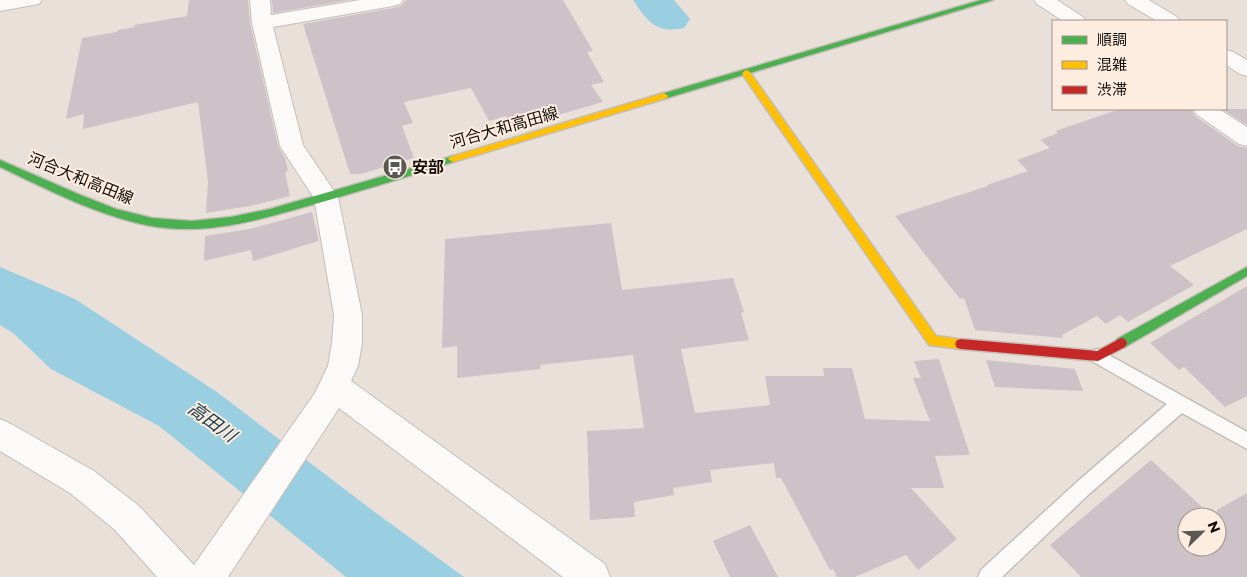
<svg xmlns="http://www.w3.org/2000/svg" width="1247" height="577" font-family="Montserrat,'Noto Sans JP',sans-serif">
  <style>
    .water { fill: #9acee1 }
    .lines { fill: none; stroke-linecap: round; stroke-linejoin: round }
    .river { fill: #9acee1; fill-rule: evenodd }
    .building { fill: #ccc2c8 }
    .lane-casing { stroke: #c4beb7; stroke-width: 3 }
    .street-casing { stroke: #c4beb7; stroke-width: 2 }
    .fast-casing { stroke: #c4beb7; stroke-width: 3 }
    .slow-casing { stroke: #c4beb7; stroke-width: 3 }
    .jam-casing { stroke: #c4beb7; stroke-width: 3 }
    .lane { fill: #fcfaf9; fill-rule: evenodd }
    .street { fill: #fcfaf9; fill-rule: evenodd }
    .fast { fill: #4caf50; fill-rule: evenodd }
    .slow { fill: #ffc107; fill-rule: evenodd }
    .jam { fill: #c62828; fill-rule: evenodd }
    .labels { text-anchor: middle; stroke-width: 4; stroke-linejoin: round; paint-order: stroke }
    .street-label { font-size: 16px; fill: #120d09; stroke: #fdede1 }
    .poi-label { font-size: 16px; font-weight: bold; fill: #120d09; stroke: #fdede1; text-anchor: start }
    .water-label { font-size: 18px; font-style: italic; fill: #163a47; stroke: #fdede1 }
  </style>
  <rect width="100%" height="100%" fill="#e9e1d9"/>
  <path class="water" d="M 0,267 L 75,299 L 217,392 L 372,510 L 464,577 L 346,577 L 159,426 L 51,369 L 13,333 L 0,325 Z"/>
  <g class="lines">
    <path class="river" d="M 633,0 L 674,0 L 690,19 L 684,28 C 656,34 648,22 633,0 Z"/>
  </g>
  <path class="building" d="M 189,0 L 248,0 L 250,23 L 278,146 L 285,158 L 288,171 L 285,172 L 290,196 L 250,206 L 206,213 L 208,182 L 198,102 L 83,129 L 84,114 L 66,119 L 82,38 L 117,32 L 118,30 L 134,27 L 135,25 L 187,16 Z
    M 272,0 L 349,0 L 273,13 Z
    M 563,0 L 593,51 L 587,52 L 604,82 L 591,85 L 603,102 L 513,128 L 506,116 L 489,121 L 471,88 L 404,102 L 413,123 L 402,126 L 414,158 L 361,174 L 350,174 L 303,24 L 393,8 L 401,6 L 405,1 L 408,0 Z
    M 1120,109 L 1191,109 L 1195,116 L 1238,146 L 1247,148 L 1247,229 L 1170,266 L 1194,285 L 1128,322 L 1120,315 L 1106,324 L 1097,316 L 1062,335 L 1063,338 L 975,330 L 964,298 L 960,299 L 895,216 L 988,186 L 987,185 L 1028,171 L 1017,160 L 1050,148 L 1040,140 L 1058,133 L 1055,131 Z
    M 1222,109 L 1247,109 L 1247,125 Z
    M 312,212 L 319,241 L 253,261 L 251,250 L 204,261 L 205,236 L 250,229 Z
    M 611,223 L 622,290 L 733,278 L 744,312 L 741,313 L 749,340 L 681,349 L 695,413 L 770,405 L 765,376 L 824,376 L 823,368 L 852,368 L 865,419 L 930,421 L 913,378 L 921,378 L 914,361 L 939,359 L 970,455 L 935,456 L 944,488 L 911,488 L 957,539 L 918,570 L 906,555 L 855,577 L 837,577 L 833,569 L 830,570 L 781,478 L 776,478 L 774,463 L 710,470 L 712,482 L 673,488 L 674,495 L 634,502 L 635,517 L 590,520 L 587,431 L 644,428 L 633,355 L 540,365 L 541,369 L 457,378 L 457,346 L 442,348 L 445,239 Z
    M 1247,286 L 1247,396 L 1225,407 L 1184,367 L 1179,370 L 1150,343 Z
    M 986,360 L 1075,369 L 1083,391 L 995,387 Z
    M 1151,460 L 1213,517 L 1187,517 L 1187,547 L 1217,547 L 1217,510 L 1247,493 L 1247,577 L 1081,577 L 1050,545 Z
    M 750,525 L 778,577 L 730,577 L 713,541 Z"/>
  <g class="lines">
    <defs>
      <path id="lane" d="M 1098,349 L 1247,432 L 1247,449 L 1182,413 L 1089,494 L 1002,577 L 978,577 L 981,570 L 1077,482 L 1167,404 L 1092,361 L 1090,356 L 1092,351 Z"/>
      <path id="street" d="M 0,0 L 42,0 L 39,4 L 0,11 Z
        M 250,0 L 270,0 L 271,15 L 360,0 L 403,0 L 400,4 L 393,6 L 273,27 L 303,145 L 338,197 L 362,315 L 362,343 L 358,366 L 351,381 L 605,564 L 610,577 L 563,577 L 339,408 L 228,577 L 157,577 L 115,530 L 70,493 L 0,451 L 0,419 L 11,424 L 94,471 L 139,506 L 194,565 L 315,393 L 328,366 L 332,343 L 334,315 L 314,198 L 280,146 L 252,23 Z
        M 1034,0 L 1057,0 L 1083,17 L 1086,21 L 1063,21 L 1037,4 Z
        M 1125,0 L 1149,0 L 1177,17 L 1180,21 L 1157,21 L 1128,4 Z
        M 1226,50 L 1233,52 L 1247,60 L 1247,76 L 1240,74 L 1226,65 Z
        M 1193,109 L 1219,109 L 1247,127 L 1247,146 L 1239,144 L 1196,114 Z"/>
      <path id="fast" d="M 981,0 L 993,0 L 667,98 L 664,99 L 660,96 L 661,94 Z
        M 453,156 L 456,157 L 458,159 L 456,161 C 414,175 372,187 329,200 C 272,216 211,237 151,226 C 98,216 49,190 0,167 L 0,160 L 78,194 L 116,209 L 152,218 L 192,221 L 231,217 L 270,209 Z
        M 1247,267 L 1247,276 L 1125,347 L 1121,348 L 1117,347 L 1115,343 L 1117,339 Z"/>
      <path id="slow" d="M 746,70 L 749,71 L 936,336 L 965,340 L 967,344 L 965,348 L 961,349 L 929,345 L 743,75 L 742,73 Z
        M 664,93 L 668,96 L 667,98 L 453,162 L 448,159 L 450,157 Z"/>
      <path id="jam" d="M 1121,338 L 1125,339 L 1127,343 L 1125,347 L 1098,361 L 961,349 L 957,348 L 955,344 L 957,340 L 961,339 L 1097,351 Z"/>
    </defs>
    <use href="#lane" class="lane-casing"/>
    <use href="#street" class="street-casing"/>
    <use href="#fast" class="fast-casing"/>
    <use href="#slow" class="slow-casing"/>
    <use href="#jam" class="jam-casing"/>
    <use href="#lane" class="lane"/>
    <use href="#street" class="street"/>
    <use href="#fast" class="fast"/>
    <use href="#slow" class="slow"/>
    <use href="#jam" class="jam"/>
  </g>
  <defs>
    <symbol id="bus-disc" viewBox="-11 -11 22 22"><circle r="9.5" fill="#5d5752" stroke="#fdede1"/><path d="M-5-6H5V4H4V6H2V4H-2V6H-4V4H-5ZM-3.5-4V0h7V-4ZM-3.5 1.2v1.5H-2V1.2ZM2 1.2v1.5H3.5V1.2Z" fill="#fff"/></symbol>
  </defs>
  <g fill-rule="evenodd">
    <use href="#bus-disc" x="381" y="153" width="28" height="28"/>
  </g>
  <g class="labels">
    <g class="street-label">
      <text transform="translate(504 127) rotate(-16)" y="6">河合大和高田線</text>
      <text transform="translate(81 178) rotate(22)" y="6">河合大和高田線</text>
    </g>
    <g class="poi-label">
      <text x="412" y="173">安部</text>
    </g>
    <g class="water-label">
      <text transform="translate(212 422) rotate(36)" y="6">高田川</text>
    </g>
  </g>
  <rect x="1052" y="20" width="175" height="90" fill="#fdede1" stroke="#9f938b"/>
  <rect x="1062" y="36" width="25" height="8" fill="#4caf50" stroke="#9f938b"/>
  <text x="1097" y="45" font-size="15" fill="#120d09">順調</text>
  <rect x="1062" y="61" width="25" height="8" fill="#ffc107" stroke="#9f938b"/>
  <text x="1097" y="70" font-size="15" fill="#120d09">混雑</text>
  <rect x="1062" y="86" width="25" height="8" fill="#c62828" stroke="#9f938b"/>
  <text x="1097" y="95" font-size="15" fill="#120d09">渋滞</text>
  <g transform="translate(1202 532) rotate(67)"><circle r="24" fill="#fdede1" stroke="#9f938b"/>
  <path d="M0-4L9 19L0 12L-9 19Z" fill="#5d5752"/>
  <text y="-8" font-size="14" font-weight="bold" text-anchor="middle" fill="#120d09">N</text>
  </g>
</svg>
